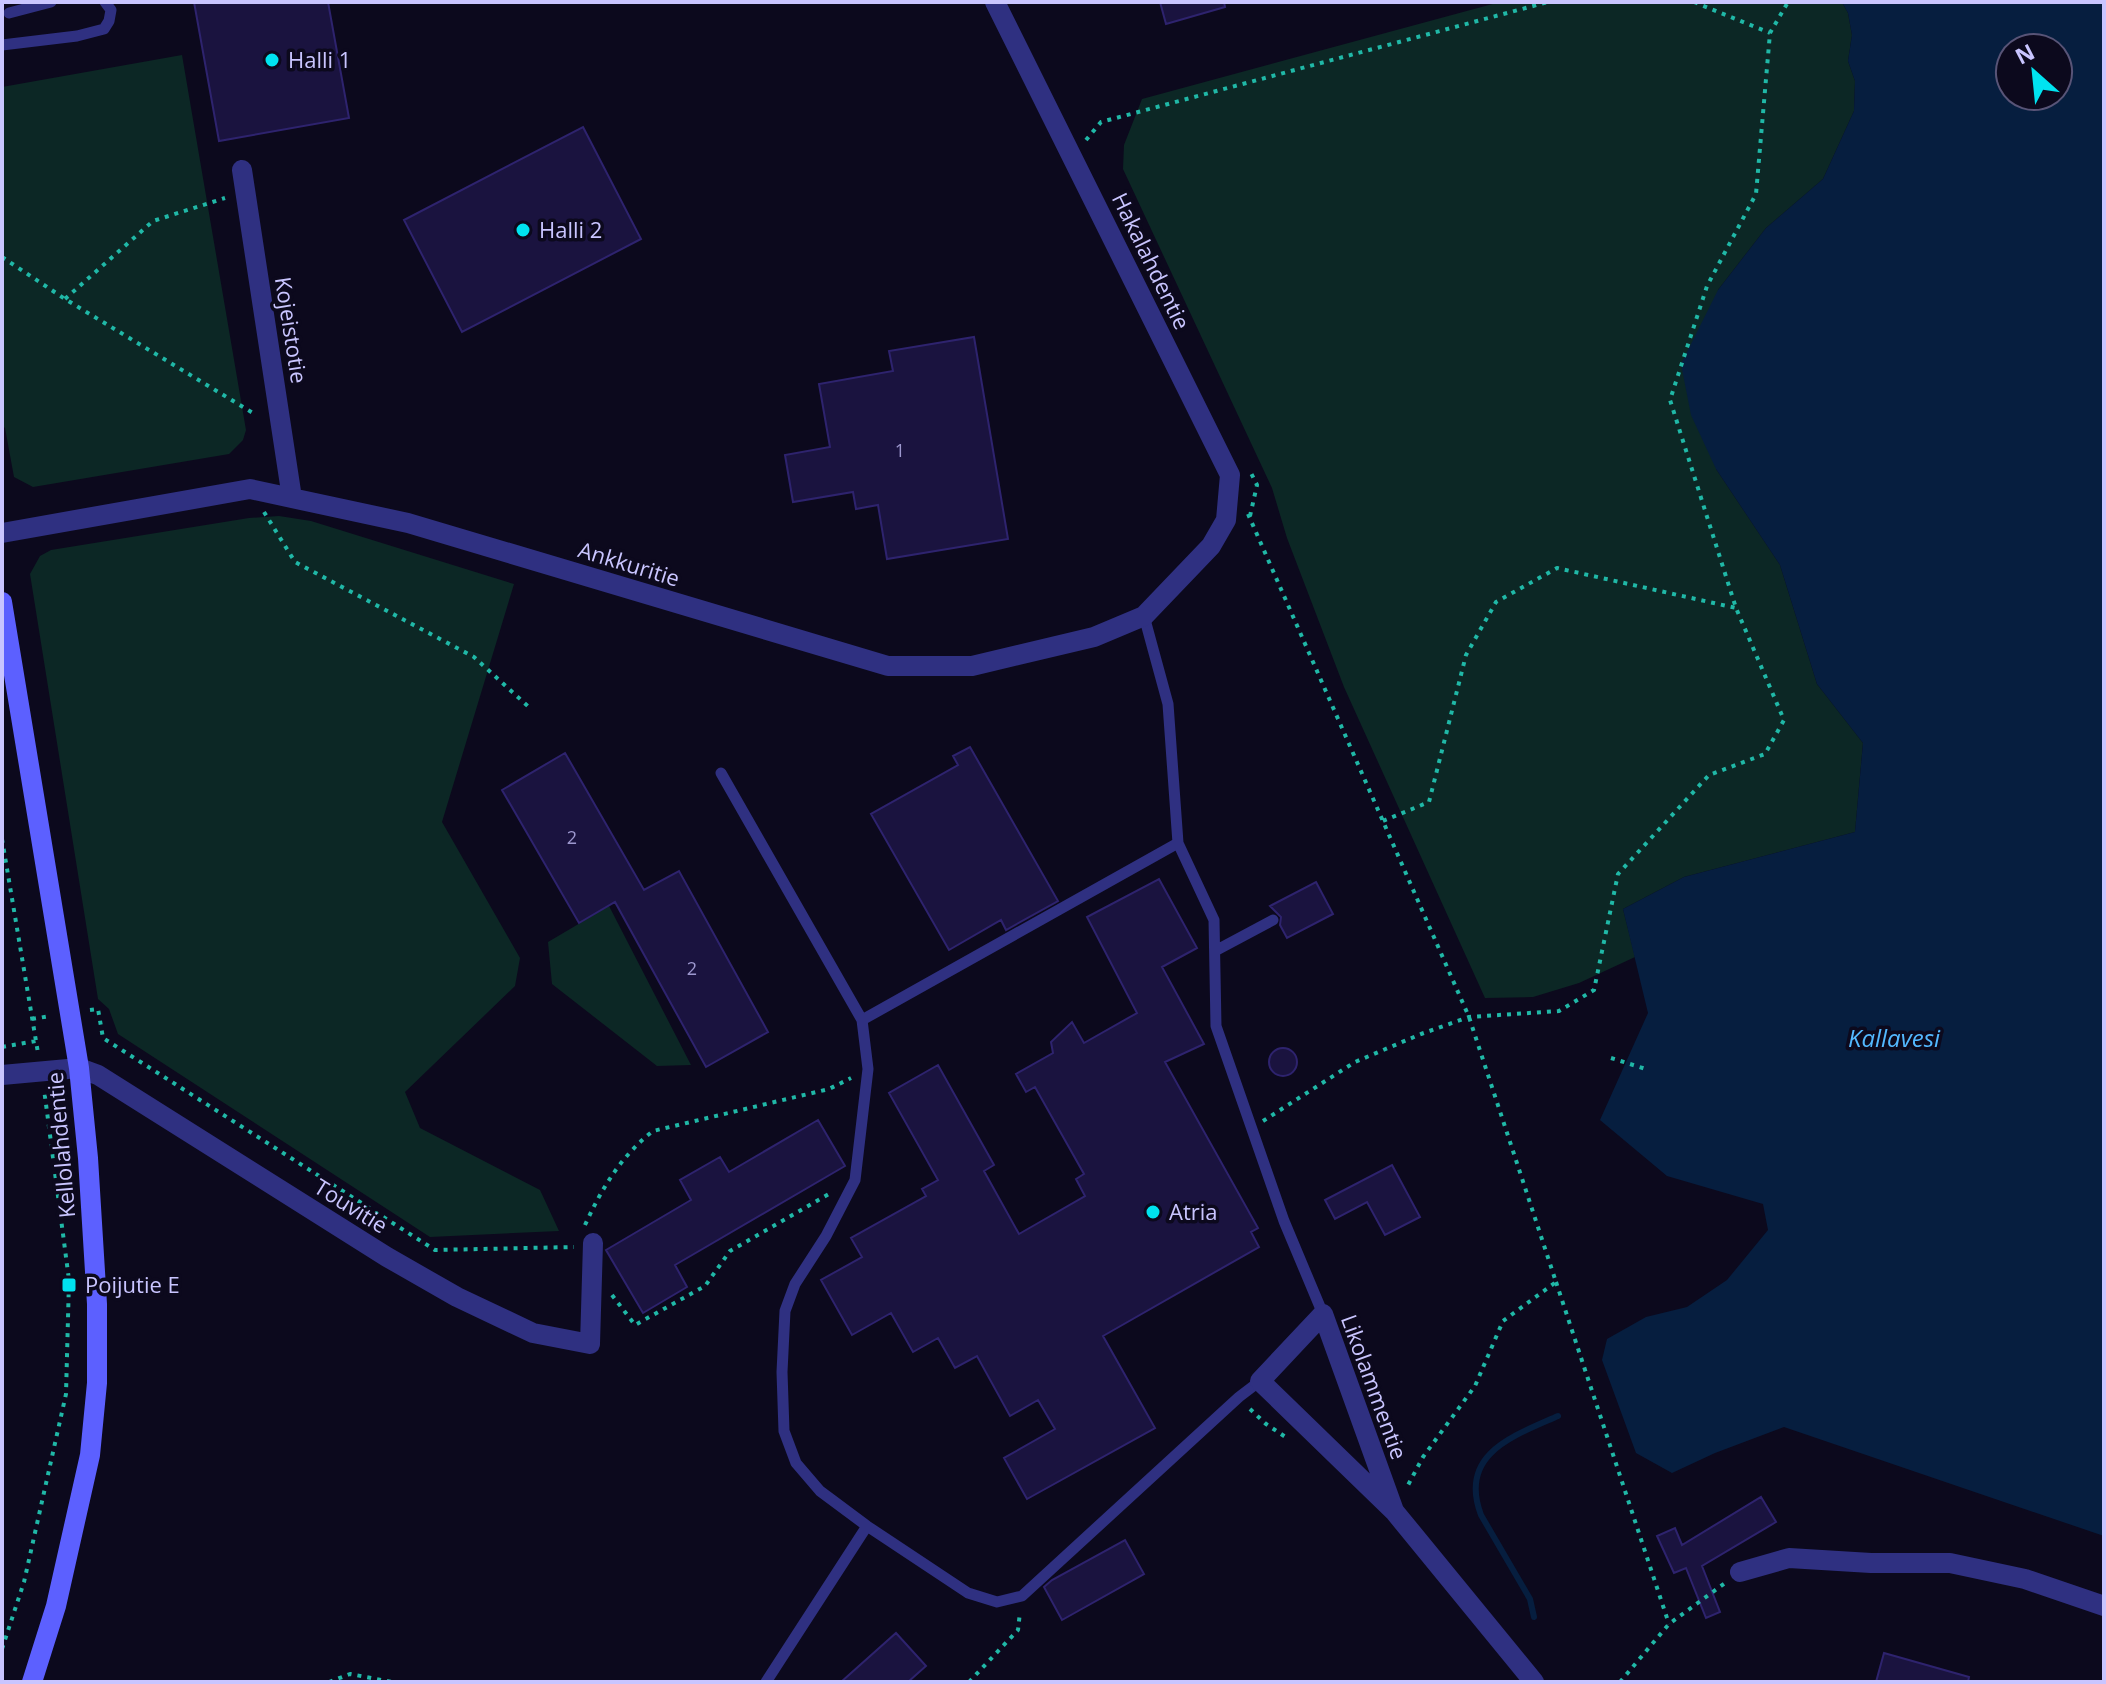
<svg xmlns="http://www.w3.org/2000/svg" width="2106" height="1684" font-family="'Open Sans',sans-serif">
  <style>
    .green { fill: #0c2725 }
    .water { fill: #061e3f; fill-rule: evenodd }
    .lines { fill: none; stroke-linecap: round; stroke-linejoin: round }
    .stream { stroke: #061e3f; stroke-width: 6 }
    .building { fill: #1a133f; stroke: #2e236e; stroke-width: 2 }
    .path { stroke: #20b8a7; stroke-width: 4; stroke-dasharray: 4 6; stroke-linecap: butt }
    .lane { stroke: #2f3081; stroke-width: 11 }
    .street { stroke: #2f3081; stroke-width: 20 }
    .secondary { stroke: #5c60ff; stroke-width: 20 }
    .poi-dot { fill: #00e3f0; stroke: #0c091d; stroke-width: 3 }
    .labels { text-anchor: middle; stroke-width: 7; stroke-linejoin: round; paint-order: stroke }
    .number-label { font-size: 18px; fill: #9d98cf }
    .poi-label { font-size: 22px; fill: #c9c5ff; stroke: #0c091d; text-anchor: start }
    .street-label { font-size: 22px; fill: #c9c5ff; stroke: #0c091d }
    .water-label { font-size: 24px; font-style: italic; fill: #53b8ff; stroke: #0c091d }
  </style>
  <rect width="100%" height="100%" fill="#0c091d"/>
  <path class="green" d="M 1500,2 L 1842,2 L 1848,13 L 1852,35 L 1848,61 L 1855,81 L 1854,111 L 1823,179 L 1766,228 L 1718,290 L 1716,469 L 1780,565 L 1817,684 L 1863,743 L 1855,832 L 1684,877 L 1623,909 L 1635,957 L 1579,983 L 1533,997 L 1485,998 L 1344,687 L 1287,538 L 1272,488 L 1123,169 L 1124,145 L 1142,99 Z
    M 182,55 L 246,430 L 243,440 L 229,454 L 33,487 L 14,477 L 5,428 L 2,425 L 2,87 Z
    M 279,516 L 311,521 L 514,584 L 442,822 L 520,958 L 515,986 L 405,1092 L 420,1128 L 540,1190 L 559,1231 L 430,1237 L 118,1034 L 109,1009 L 98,999 L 30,574 L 40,556 L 51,550 L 249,518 Z
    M 609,906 L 691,1065 L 657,1066 L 552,984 L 548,942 Z"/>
  <path class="water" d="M 1842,2 L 2104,2 L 2104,1536 L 1784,1427 L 1715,1453 L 1672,1473 L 1636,1453 L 1602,1360 L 1607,1339 L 1646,1317 L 1687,1307 L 1727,1280 L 1768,1230 L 1763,1204 L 1667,1176 L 1600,1120 L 1648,1013 L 1623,909 L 1684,877 L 1855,832 L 1863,743 L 1817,684 L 1780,565 L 1716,469 L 1691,415 L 1681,364 L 1718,290 L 1766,228 L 1823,179 L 1854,111 L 1855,81 L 1848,61 L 1852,35 L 1848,13 ZM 2010,48 L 2058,48 L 2058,96 L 2010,96 Z"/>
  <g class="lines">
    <path class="stream" d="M 1534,1617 L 1530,1599 L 1481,1515 C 1458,1454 1513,1436 1558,1416"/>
  </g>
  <path class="building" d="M 194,2 L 328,2 L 349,118 L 219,141 Z
    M 1160,2 L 1224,2 L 1225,7 L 1166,24 Z
    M 583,127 L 641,239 L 462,332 L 404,220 Z
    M 974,337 L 1008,539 L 887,559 L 878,505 L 856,509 L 853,492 L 793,502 L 785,455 L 830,447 L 819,384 L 893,371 L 889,351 Z
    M 970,747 L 1058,901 L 1006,930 L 1001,920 L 949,950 L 871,814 L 958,765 L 953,756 Z
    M 565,753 L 644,890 L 679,871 L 768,1032 L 706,1067 L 615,902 L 579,923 L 502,790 Z
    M 1159,879 L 1197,948 L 1162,967 L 1204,1044 L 1165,1062 L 1258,1228 L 1251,1232 L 1259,1247 L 1103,1336 L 1155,1428 L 1027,1499 L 1004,1458 L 1055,1429 L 1038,1400 L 1010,1416 L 977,1356 L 955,1368 L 938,1338 L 913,1352 L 891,1313 L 852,1335 L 821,1280 L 862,1257 L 851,1238 L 926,1196 L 922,1189 L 938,1180 L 889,1093 L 938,1065 L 994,1165 L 984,1171 L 1019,1234 L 1085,1196 L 1076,1179 L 1084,1174 L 1035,1087 L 1026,1092 L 1016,1074 L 1053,1053 L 1051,1042 L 1072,1022 L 1084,1043 L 1137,1013 L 1087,917 Z
    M 1316,882 L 1333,914 L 1287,938 L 1280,925 L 1281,917 L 1270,906 Z
    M1269 1062a14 14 0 1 1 28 0a14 14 0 1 1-28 0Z
    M 818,1120 L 845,1166 L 675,1265 L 687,1287 L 643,1313 L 606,1250 L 691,1200 L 680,1180 L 720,1157 L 729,1172 Z
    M 1392,1165 L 1420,1217 L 1385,1235 L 1367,1202 L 1335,1219 L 1325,1200 Z
    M 1761,1497 L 1776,1522 L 1702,1566 L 1720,1612 L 1706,1618 L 1686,1568 L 1674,1573 L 1657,1536 L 1675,1528 L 1682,1545 Z
    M 1125,1540 L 1144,1574 L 1062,1620 L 1044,1587 L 1052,1580 Z
    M 896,1633 L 926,1666 L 908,1682 L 841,1682 Z
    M 1884,1653 L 1969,1677 L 1968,1682 L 1876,1682 Z"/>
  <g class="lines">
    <path class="path" d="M 1694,2 L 1770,33
      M 1086,140 L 1101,122 L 1548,2
      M 2,257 L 65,299 L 253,413
      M 65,299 L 153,221 L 225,198
      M 264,512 L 295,562 L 474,657 L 531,709
      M 1248,514 L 1469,1017 L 1556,1282 L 1503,1321 L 1475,1386 L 1423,1457 L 1407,1487
      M 1250,516 L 1257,485 L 1250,471
      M 1383,821 L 1429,802 L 1466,655 L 1496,602 L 1557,568 L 1736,608
      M 2,839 L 38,1053
      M 90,1010 L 98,1009 L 103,1038 L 435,1250 L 574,1247
      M 32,1019 L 50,1016
      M 2,1047 L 36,1041
      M 1611,1058 L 1649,1070
      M 1263,1121 L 1355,1062 L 1421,1034 L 1469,1017 L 1559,1011 L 1594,990 L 1618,874 L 1709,775 L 1765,754 L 1784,720 L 1736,608 L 1670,400 L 1707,286 L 1756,194 L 1770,33 L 1788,2
      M 585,1225 C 602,1188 621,1156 653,1131 L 829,1089 L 851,1078
      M 1556,1282 L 1669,1624
      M 612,1295 L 635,1325 L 705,1286 L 730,1251 L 829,1194
      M 1250,1409 L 1266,1424 L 1287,1438
      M 2,1649 L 24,1582 L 66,1394 L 69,1280 L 44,1089
      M 329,1682 L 350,1674 L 392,1682
      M 969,1682 L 1018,1630 L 1020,1612
      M 1620,1682 L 1669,1624 L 1725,1583"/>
    <path class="lane" d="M 9,13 L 51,2
      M 2,45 L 77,36 L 104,29 L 109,21 L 111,10 L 105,2
      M 721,773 L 862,1020 L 868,1069 L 855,1180 L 826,1236 L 795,1284 L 785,1311 L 782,1372 L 784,1431 L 796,1463 L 820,1491 L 867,1526 L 968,1593 L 997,1602 L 1022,1596 L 1239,1397 L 1260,1381
      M 1178,843 L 1214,920 L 1216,1026 L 1284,1221 L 1323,1314
      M 1215,951 L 1273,920
      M 862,1020 L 1178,843 L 1168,704 L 1144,616
      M 766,1682 L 867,1526"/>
    <path class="street" d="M 242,170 L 292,498
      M 2,533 L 250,489 L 408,523 L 888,666 L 972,666 L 1094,637 L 1144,616 L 1211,546 L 1226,520 L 1230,475 L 995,2
      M 2,1075 L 79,1068 L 98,1075 L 387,1257 L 457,1297 L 533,1333 L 590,1344 L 593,1243
      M 1394,1511 L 1323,1314 L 1260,1381 L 1394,1511 L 1534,1682
      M 1740,1572 L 1789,1558 L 1871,1563 L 1950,1563 L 2025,1579 L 2104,1606"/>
    <path class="secondary" d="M 2,602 L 79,1068 L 88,1158 L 97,1304 L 97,1383 L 90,1455 L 56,1606 L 32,1682"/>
  </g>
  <g class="poi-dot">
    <circle cx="272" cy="60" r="8"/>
    <circle cx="523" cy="230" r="8"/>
    <circle cx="1153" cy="1212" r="8"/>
    <rect x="61" y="1277" width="16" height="16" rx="4"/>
  </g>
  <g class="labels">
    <g class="number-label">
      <text x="900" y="457">1</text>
      <text x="572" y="844">2</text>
      <text x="692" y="975">2</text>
    </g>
    <g class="poi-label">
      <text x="288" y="68">Halli 1</text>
      <text x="539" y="238">Halli 2</text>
      <text x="1169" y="1220">Atria</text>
      <text x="85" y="1293">Poijutie E</text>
    </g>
    <g class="street-label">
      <text transform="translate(1151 261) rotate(64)" y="8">Hakalahdentie</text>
      <text transform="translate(291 330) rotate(81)" y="8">Kojeistotie</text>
      <text transform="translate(629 564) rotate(17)" y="8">Ankkuritie</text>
      <text transform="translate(61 1145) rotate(-95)" y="8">Kellolahdentie</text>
      <text transform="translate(351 1206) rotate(32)" y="8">Touvitie</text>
      <text transform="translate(1374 1387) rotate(70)" y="8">Likolammentie</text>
    </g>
    <g class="water-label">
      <text x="1894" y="1047">Kallavesi</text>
    </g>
  </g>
  <rect width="2106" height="1684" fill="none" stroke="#c9c5ff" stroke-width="8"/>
  <g transform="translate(2034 72) rotate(333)"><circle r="38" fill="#0c091d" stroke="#585477" stroke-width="2"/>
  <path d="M0-6L14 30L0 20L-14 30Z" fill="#00e3f0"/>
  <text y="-12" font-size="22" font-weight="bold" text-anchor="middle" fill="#c9c5ff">N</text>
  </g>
</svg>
